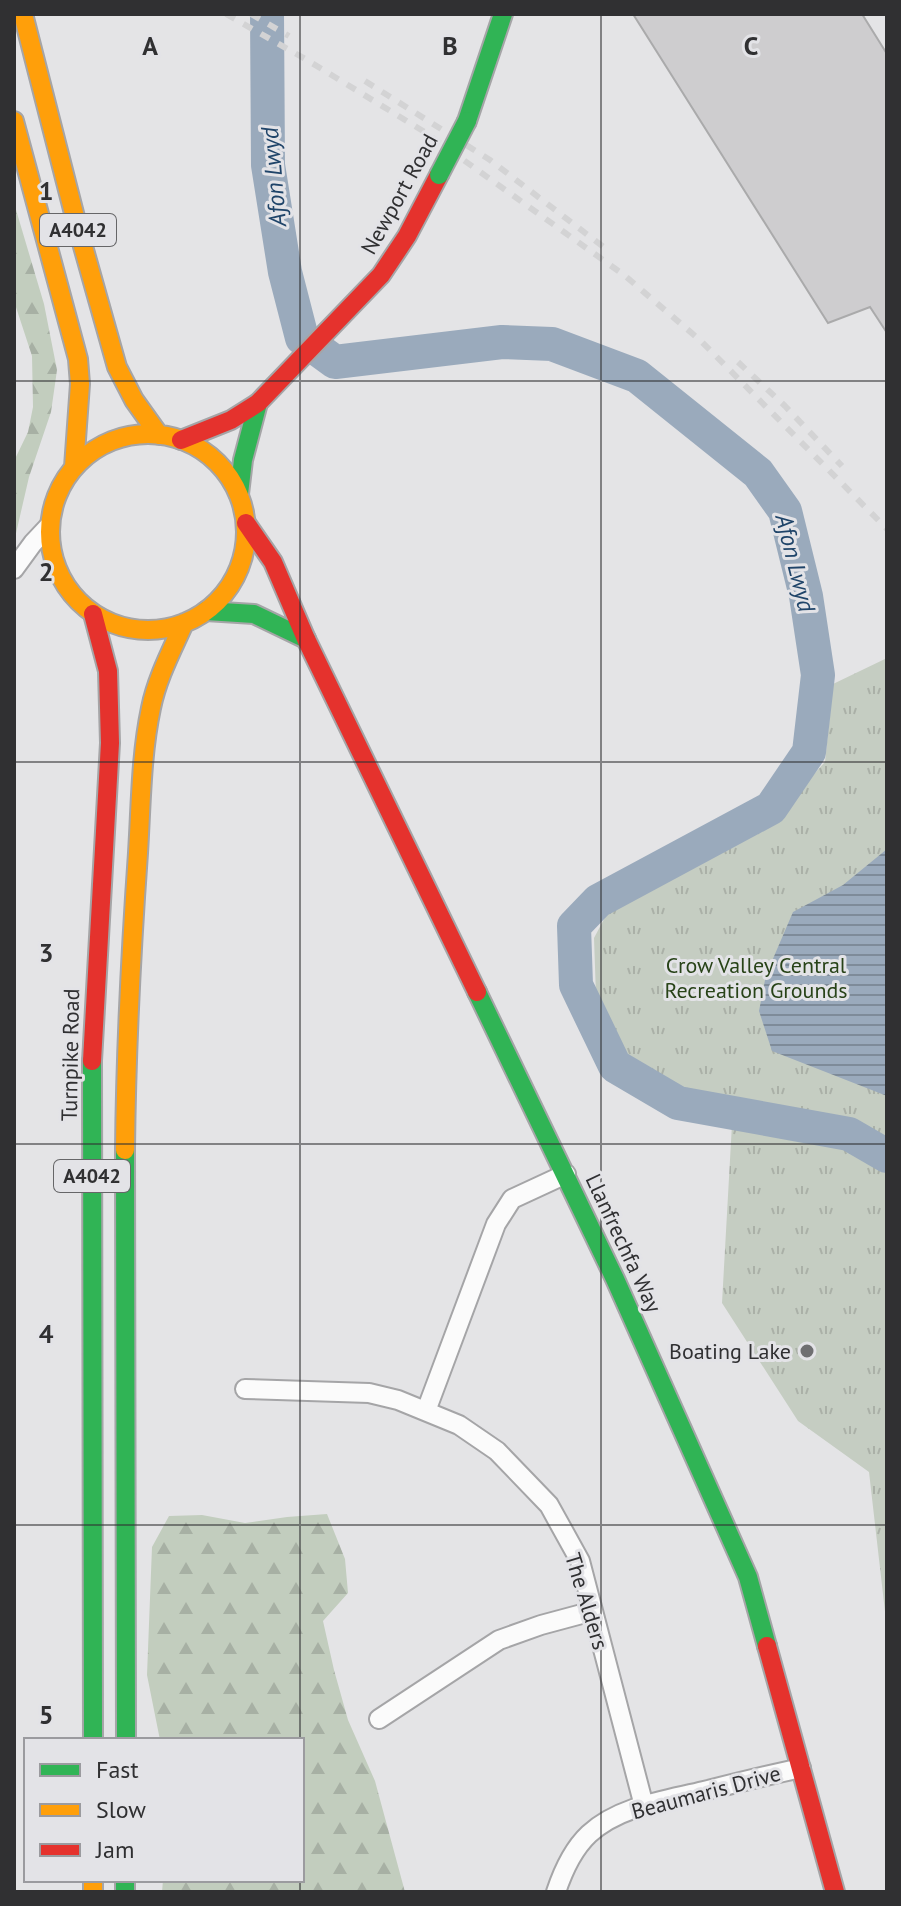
<svg xmlns="http://www.w3.org/2000/svg" width="901" height="1906" font-family="'PT Sans',sans-serif">
  <style>
    .grass { fill: url(#grass-tufts) }
    .forest { fill: url(#forest-firs) }
    .water { fill: url(#water-rules) }
    .lines { fill: none; stroke-linecap: round; stroke-linejoin: round }
    .river { stroke: #9aaabc; stroke-width: 34 }
    .building { fill: #cecdcf; stroke: #aaaaab; stroke-width: 2 }
    .street-casing { stroke: #a5a5a7; stroke-width: 22 }
    .fast-casing { stroke: #a5a5a7; stroke-width: 22 }
    .slow-casing { stroke: #a5a5a7; stroke-width: 22 }
    .jam-casing { stroke: #a5a5a7; stroke-width: 22 }
    .street { stroke: #fbfbfb; stroke-width: 18 }
    .fast { stroke: #30b455; stroke-width: 18 }
    .slow { stroke: #ff9f0a; stroke-width: 18 }
    .jam { stroke: #e5322d; stroke-width: 18 }
    .rail { stroke: #d3d3d4; stroke-width: 6; stroke-dasharray: 10 10; stroke-linecap: butt }
    .fast-bridge-casing { stroke: #a5a5a7; stroke-width: 22; stroke-linecap: butt }
    .fast-bridge { stroke: #30b455; stroke-width: 18 }
    .grid { fill: none; stroke: #303032; stroke-width: 2; stroke-opacity: 0.55 }
    .poi-dot { fill: #6f6f71; stroke: #e3e3e7; stroke-width: 3 }
    .labels { text-anchor: middle; stroke-width: 6; stroke-linejoin: round; paint-order: stroke }
    .shield { fill: #e3e3e7; stroke: #666668; stroke-width: 2 }
    .shield-label { font-size: 20px; font-weight: bold; fill: #303032 }
    .street-label { font-size: 22px; fill: #303032; stroke: #e3e3e7 }
    .park-label { font-size: 22px; fill: #284318; stroke: #e3e3e7 }
    .poi-label { font-size: 22px; fill: #303032; stroke: #e3e3e7; text-anchor: end }
    .water-label { font-size: 24px; font-style: italic; fill: #1f4469; stroke: #e3e3e7 }
    .grid-label { font-size: 26px; text-anchor: middle; font-weight: bold; fill: #303032; stroke: #e3e3e7; stroke-width: 6; stroke-linejoin: round; paint-order: stroke }
  </style>
  <defs>
    <pattern id="grass-tufts" width="24" height="20" patternUnits="userSpaceOnUse" patternTransform="scale(2)"><rect width="24" height="20" fill="#c5cdc2"/><path d="M3 7l-1-3M5 7V3M7 7l1-3M15 17l-1-3M17 17v-4M19 17l1-3" fill="none" stroke="#aab0a7"/></pattern>
    <pattern id="forest-firs" width="22" height="20" patternUnits="userSpaceOnUse" patternTransform="scale(2)"><rect width="22" height="20" fill="#c2cdbe"/><path d="M5 1l3.5 6h-7zM16 11l3.5 6h-7z" fill="#a7b0a4"/></pattern>
    <pattern id="water-rules" width="6" height="5" patternUnits="userSpaceOnUse" patternTransform="scale(2)"><rect width="6" height="5" fill="#9aaabc"/><path d="M0 2.5h6" fill="none" stroke="#7e8b99"/></pattern>
  </defs>
  <rect width="100%" height="100%" fill="#e4e4e6"/>
  <path class="grass" d="M 887,658 L 887,1629 L 869,1472 L 798,1421 L 722,1303 L 733,1106 L 675,1095 L 623,1063 L 596,996 L 594,938 L 611,906 L 765,827 L 825,762 L 833,684 Z"/>
  <path class="forest" d="M 14,203 L 44,304 L 57,370 L 51,412 L 29,477 L 14,542 L 14,461 L 28,432 L 33,407 L 32,356 L 14,301 Z
    M 327,1514 L 345,1559 L 348,1593 L 323,1621 L 334,1670 L 348,1720 L 375,1781 L 405,1892 L 162,1892 L 163,1880 L 302,1880 L 302,1740 L 160,1740 L 147,1675 L 152,1547 L 169,1516 L 202,1515 L 245,1523 L 287,1517 Z"/>
  <path class="water" d="M 887,849 L 887,1096 L 772,1051 L 759,1011 L 766,975 L 793,912 L 843,885 Z"/>
  <g class="lines">
    <path class="river" d="M 267,14 L 268,165 L 285,272 L 302,338 L 335,362 L 502,342 L 552,344 L 637,376 L 758,473 L 785,511 L 806,596 L 818,675 L 809,752 L 771,808 L 598,901 L 574,926 L 576,985 L 615,1066 L 678,1103 L 849,1134 L 887,1156"/>
  </g>
  <path class="building" d="M 633,14 L 862,14 L 887,54 L 887,333 L 870,307 L 828,323 Z"/>
  <g class="lines">
    <defs>
      <path id="street" d="M 14,569 L 33,543 L 49,526
        M 245,1389 L 369,1393 L 398,1400 L 459,1425 L 497,1451 L 549,1505 L 580,1561 L 644,1806
        M 426,1411 L 496,1224 L 512,1199 L 566,1174
        M 379,1719 L 499,1640 L 541,1625 L 593,1611
        M 556,1892 C 563,1871 573,1849 589,1834 C 619,1806 667,1800 704,1791 C 736,1783 768,1775 801,1768"/>
      <path id="fast" d="M 467,121 L 503,14
        M 239,494 L 243,460 L 258,403
        M 206,611 L 254,614 L 306,639
        M 477,992 L 615,1279 L 748,1577 L 767,1646
        M 92,1061 L 93,1740
        M 125,1150 L 126,1740
        M 125,1880 L 125,1892"/>
      <path id="slow" d="M 23,14 L 77,225 L 117,367 L 134,400 L 159,435
        M 14,121 L 78,359 L 80,384 L 74,467
        M50 532a98 98 0 1 1 196 0a98 98 0 1 1-196 0Z
        M 125,1150 C 126,1051 131,952 138,853 C 141,805 141,755 151,708 C 157,678 172,650 184,623
        M 93,1880 L 93,1892"/>
      <path id="jam" d="M 181,440 L 231,420 L 258,403 L 381,275 L 407,236 L 439,175
        M 246,523 L 273,562 L 306,639 L 477,992
        M 92,1061 L 110,743 L 108,671 L 93,614
        M 767,1646 L 835,1892"/>
    </defs>
    <use href="#street" class="street-casing"/>
    <use href="#fast" class="fast-casing"/>
    <use href="#slow" class="slow-casing"/>
    <use href="#jam" class="jam-casing"/>
    <use href="#street" class="street"/>
    <use href="#fast" class="fast"/>
    <use href="#slow" class="slow"/>
    <use href="#jam" class="jam"/>
    <path class="rail" d="M 226,14 L 307,60 L 423,131 L 624,275 L 701,341 L 887,529
      M 251,14 L 289,36
      M 365,81 L 490,160 L 610,252
      M 738,362 L 785,406 L 842,466"/>
    <defs>
      <path id="fast-bridge" d="M 439,175 L 467,121"/>
    </defs>
    <use href="#fast-bridge" class="fast-bridge-casing"/>
    <use href="#fast-bridge" class="fast-bridge"/>
  </g>
  <path class="grid" d="M 300,14 L 300,1740M 601,14 L 601,1892M 14,381 L 887,381M 14,762 L 887,762M 14,1144 L 887,1144M 14,1525 L 887,1525M 300,1880 L 300,1892"/>
  <circle class="poi-dot" cx="807" cy="1351" r="8"/>
  <g class="labels">
    <g class="shield">
      <rect x="40" y="214" width="76" height="32" rx="6"/>
      <rect x="54" y="1160" width="76" height="32" rx="6"/>
    </g>
    <g class="shield-label">
      <text x="78" y="237">A4042</text>
      <text x="92" y="1183">A4042</text>
    </g>
    <g class="street-label">
      <text transform="translate(399 194) rotate(-61)" y="8">Newport Road</text>
      <text transform="translate(70 1055) rotate(-89)" y="8">Turnpike Road</text>
      <text transform="translate(624 1243) rotate(65)" y="8">Llanfrechfa Way</text>
      <text transform="translate(587 1601) rotate(73)" y="8">The Alders</text>
      <text transform="translate(706 1792) rotate(-15)" y="8">Beaumaris Drive</text>
    </g>
    <g class="park-label">
      <text x="756" y="973">Crow Valley Central<tspan x="756" dy="25">Recreation Grounds</tspan></text>
    </g>
    <g class="poi-label">
      <text x="791" y="1359">Boating Lake</text>
    </g>
    <g class="water-label">
      <text transform="translate(274 177) rotate(-95)" y="8">Afon Lwyd</text>
      <text transform="translate(795 563) rotate(76)" y="8">Afon Lwyd</text>
    </g>
  </g>
  <g class="grid-label">
    <text x="150" y="55">A</text>
    <text x="450" y="55">B</text>
    <text x="751" y="55">C</text>
    <text x="46" y="200">1</text>
    <text x="46" y="581">2</text>
    <text x="46" y="962">3</text>
    <text x="46" y="1343">4</text>
    <text x="46" y="1724">5</text>
  </g>
  <rect width="901" height="1906" fill="none" stroke="#303032" stroke-width="32"/>
  <rect x="24" y="1738" width="280" height="144" fill="#e3e3e7" stroke="#9b9b9f" stroke-width="2"/>
  <rect x="40" y="1764" width="40" height="12" fill="#30b455" stroke="#9b9b9f" stroke-width="2"/>
  <text x="96" y="1778" font-size="24" fill="#303032">Fast</text>
  <rect x="40" y="1804" width="40" height="12" fill="#ff9f0a" stroke="#9b9b9f" stroke-width="2"/>
  <text x="96" y="1818" font-size="24" fill="#303032">Slow</text>
  <rect x="40" y="1844" width="40" height="12" fill="#e5322d" stroke="#9b9b9f" stroke-width="2"/>
  <text x="96" y="1858" font-size="24" fill="#303032">Jam</text>
</svg>
